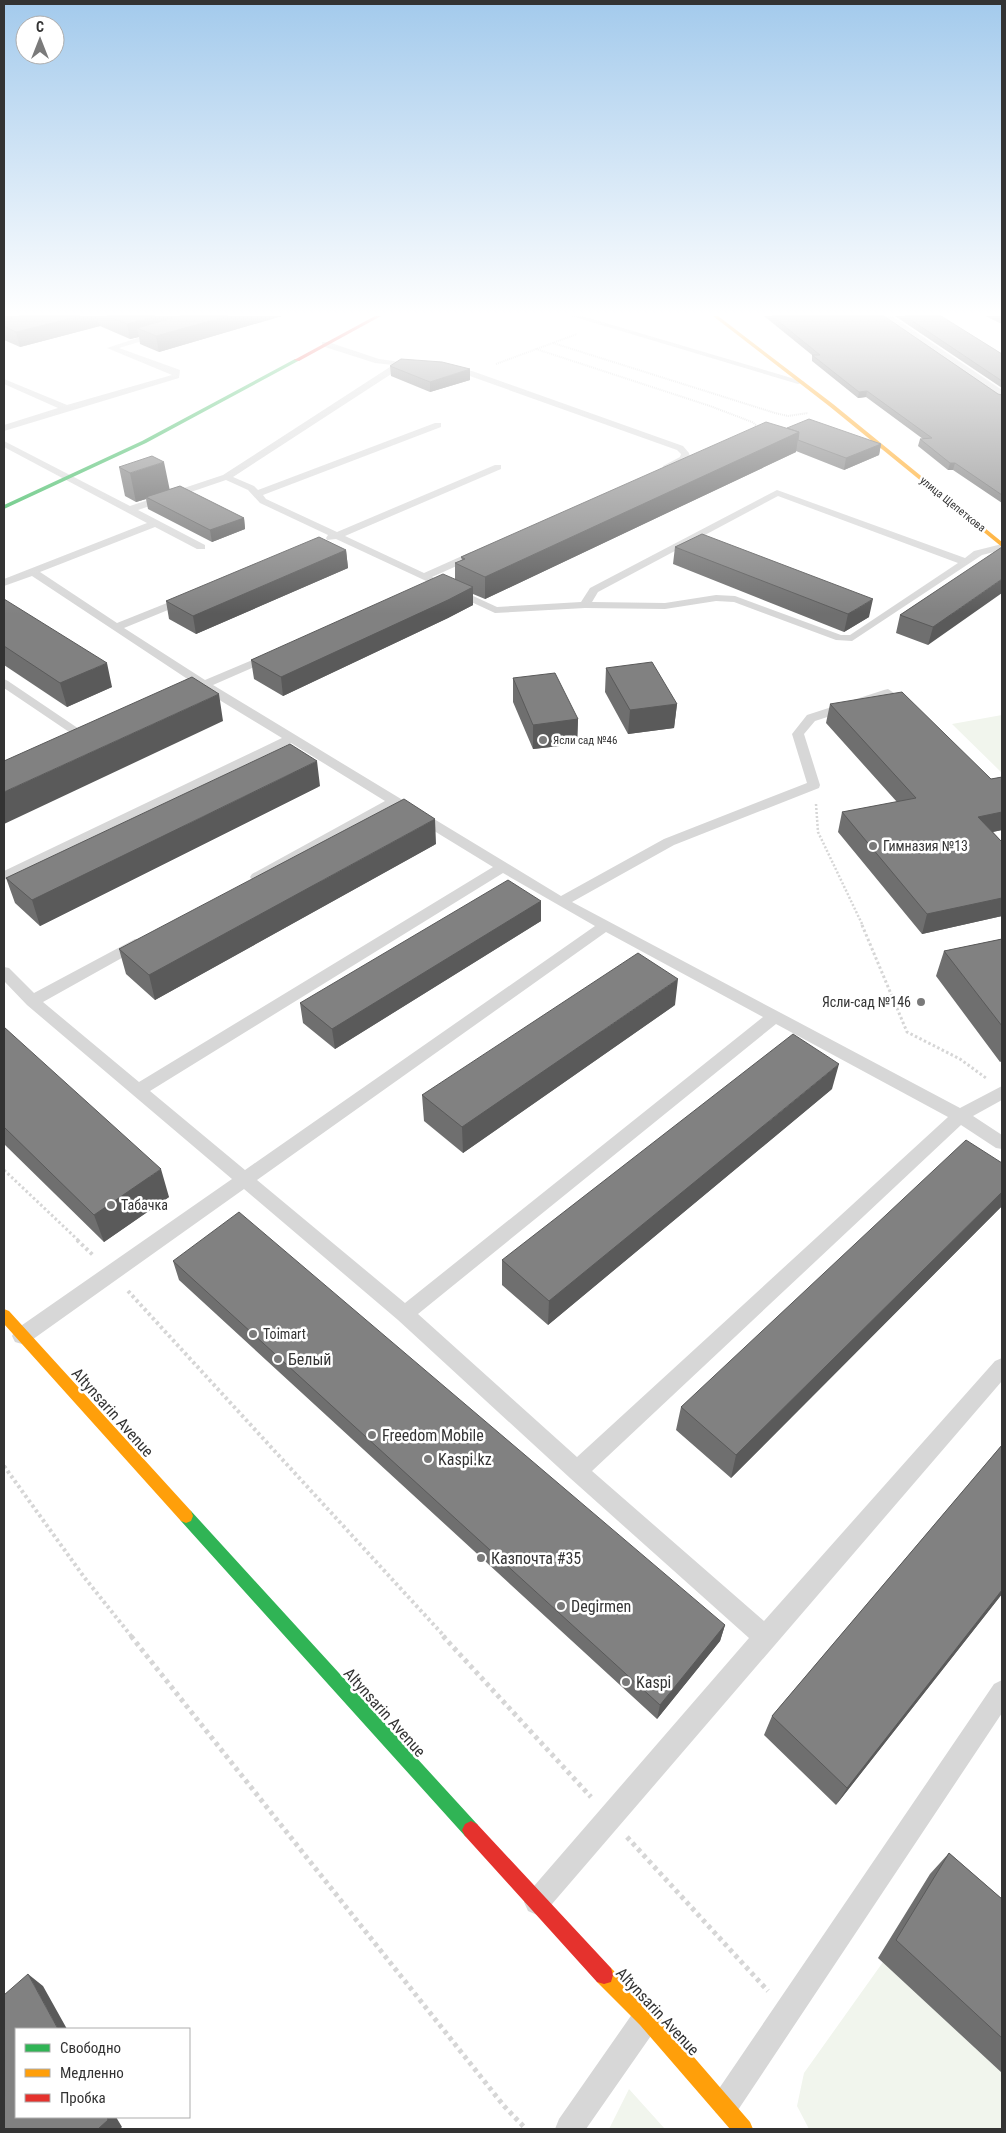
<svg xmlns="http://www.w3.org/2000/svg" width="1006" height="2133" font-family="'Roboto Condensed',sans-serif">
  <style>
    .green { fill: #f1f5ed }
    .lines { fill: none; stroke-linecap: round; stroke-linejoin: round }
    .path-far4 { stroke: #d6d6d6; stroke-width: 2; stroke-dasharray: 1 1; stroke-linecap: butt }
    .path-far3 { stroke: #d6d6d6; stroke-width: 2.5; stroke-dasharray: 2 2; stroke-linecap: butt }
    .path-far2 { stroke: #d6d6d6; stroke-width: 3; stroke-dasharray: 2.5 2.5; stroke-linecap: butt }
    .path-far1 { stroke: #d6d6d6; stroke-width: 4; stroke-dasharray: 3 3; stroke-linecap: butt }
    .path { stroke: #d6d6d6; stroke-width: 5; stroke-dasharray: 4 4; stroke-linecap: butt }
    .lane { fill: #d7d7d7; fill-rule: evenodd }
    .street { fill: #d7d7d7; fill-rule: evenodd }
    .fast { fill: #30b455; fill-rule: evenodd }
    .slow { fill: #ff9f0a; fill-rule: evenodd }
    .jam { fill: #e5322d; fill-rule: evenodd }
    .wall { fill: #6f6f6f }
    .shaded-wall { fill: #5a5a5a }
    .building { fill: #818181; stroke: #5a5a5a }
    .poi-dot { fill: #7a7a7a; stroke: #fff; stroke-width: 2 }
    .labels { text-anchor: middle; stroke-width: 5; stroke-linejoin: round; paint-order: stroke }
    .far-street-label { font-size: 11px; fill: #333; stroke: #fff }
    .far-poi-label { font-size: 11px; fill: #333; stroke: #fff; text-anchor: start }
    .poi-label { font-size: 14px; fill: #333; stroke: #fff; text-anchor: start }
    .near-poi-label { font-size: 16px; fill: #333; stroke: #fff; text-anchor: start }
    .near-street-label { font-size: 16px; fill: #333; stroke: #fff }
  </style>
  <rect width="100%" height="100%" fill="#fff"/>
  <path class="green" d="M 1002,715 L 1002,771 L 1001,772 L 952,724 Z
    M 883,1962 L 1002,2073 L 1002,2129 L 809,2129 L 797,2106 L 804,2073 Z
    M 629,2089 L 665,2129 L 609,2129 Z"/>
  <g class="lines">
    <path class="path-far4" d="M 553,343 L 775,413 L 788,416 L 808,413
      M 536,349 L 710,406 L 752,422 L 756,425 L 755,428
      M 496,364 L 577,334"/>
    <path class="path-far3" d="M 816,804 L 818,832 L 863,926"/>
    <path class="path-far2" d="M 862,925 L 907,1032 L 960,1059 L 986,1078
      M 4,1170 L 79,1241"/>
    <path class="path-far1" d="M 77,1240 L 94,1256
      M 128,1291 L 445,1637
      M 4,1466 L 84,1577 L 132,1637"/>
    <path class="path" d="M 131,1636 L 504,2106 L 526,2129
      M 443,1636 L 591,1797
      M 627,1837 L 768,1991"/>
    <path class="lane" d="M 571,316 L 582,316 L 805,382 L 798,384 Z
      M 159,331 L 162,331 L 162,335 L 119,348 L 180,370 L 179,378 L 4,431 L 4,425 L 58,408 L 4,384 L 4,379 L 67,405 L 172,375 L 107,348 Z
      M 322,342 L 328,342 L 379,359 L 415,364 L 419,366 L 415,368 L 402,367 L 233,477 L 254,486 L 258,490 L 435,423 L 441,423 L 441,427 L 263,495 L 266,499 L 337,532 L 495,465 L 501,465 L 501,469 L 345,536 L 424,573 L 471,552 L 479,552 L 479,556 L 432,577 L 497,607 L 581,602 L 590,588 L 777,490 L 965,558 L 974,551 L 1002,544 L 1002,550 L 982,555 L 852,641 L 836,640 L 734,602 L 716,601 L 665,609 L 585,608 L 495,613 L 336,539 L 327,540 L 326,538 L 328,535 L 260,503 L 248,490 L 226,480 L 138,510 L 205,545 L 205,549 L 197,549 L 155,527 L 40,572 L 117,623 L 182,597 L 190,597 L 191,599 L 190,601 L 124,628 L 205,680 L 267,654 L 275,654 L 277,656 L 275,658 L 213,685 L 561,896 L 664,839 L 807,783 L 792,734 L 807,715 L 884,690 L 888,689 L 894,693 L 892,696 L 815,721 L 804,734 L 820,785 L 819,788 L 674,845 L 572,902 L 960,1108 L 1002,1086 L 1002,1100 L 973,1116 L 1002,1135 L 1002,1149 L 996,1148 L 961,1125 L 592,1471 L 764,1621 L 995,1361 L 1002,1358 L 1002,1381 L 546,1911 L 537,1915 L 528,1911 L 524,1902 L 528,1893 L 749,1638 L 570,1478 L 398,1320 L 244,1189 L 29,1342 L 22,1344 L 15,1342 L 12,1336 L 15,1330 L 232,1179 L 27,1005 L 4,981 L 4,967 L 9,968 L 34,993 L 135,939 L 145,939 L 147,942 L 145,945 L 43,1002 L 139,1082 L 493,867 L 395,807 L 262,880 L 252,880 L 250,877 L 252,874 L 385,801 L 291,743 L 4,880 L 4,871 L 282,738 L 203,690 L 193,690 L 191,688 L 195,684 L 32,576 L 4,586 L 4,579 L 147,523 L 4,447 L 4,441 L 130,506 L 223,475 L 393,365 L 375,363 L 322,346 ZM 778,496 L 958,563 L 850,635 L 841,635 L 735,596 L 716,595 L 665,603 L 592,602 L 598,592 ZM 503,873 L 595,926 L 245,1170 L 150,1091 ZM 606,932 L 763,1017 L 405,1303 L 257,1180 ZM 776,1024 L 948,1117 L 577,1457 L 418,1314 Z
      M 446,367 L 472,371 L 683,446 L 689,453 L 690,458 L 669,470 L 663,470 L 663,466 L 680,457 L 681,454 L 677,450 L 467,375 L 446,371 Z
      M 4,679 L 8,681 L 91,737 L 89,740 L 81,740 L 4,688 Z
      M 1002,1680 L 1002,1713 L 736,2113 L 726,2117 L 716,2113 L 712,2103 L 716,2093 L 994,1684 Z
      M 645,2006 L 655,2010 L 659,2020 L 655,2030 L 586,2129 L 555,2129 L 559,2119 L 635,2010 Z"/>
    <path class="street" d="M 878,316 L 892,316 L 1002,390 L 1002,400 L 997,399 Z"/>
    <path class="fast" d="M 295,359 L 300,360 L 146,443 L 4,509 L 4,505 L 142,441 Z
      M 186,1509 L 191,1511 L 477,1824 L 480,1830 L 477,1836 L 471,1839 L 465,1836 L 181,1521 L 179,1516 L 181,1511 Z"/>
    <path class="slow" d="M 713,316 L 718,316 L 833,404 L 1002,542 L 1002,547 L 829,406 Z
      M 4,1309 L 9,1311 L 191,1511 L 193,1516 L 191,1521 L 186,1523 L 181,1521 L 4,1324 Z
      M 604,1966 L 611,1968 L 654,2011 L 750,2122 L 753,2129 L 730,2129 L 640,2025 L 597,1982 L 595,1975 L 597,1968 Z"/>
    <path class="jam" d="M 375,316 L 381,316 L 299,361 L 294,360 Z
      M 471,1821 L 477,1824 L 611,1968 L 613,1975 L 611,1982 L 604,1984 L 597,1982 L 465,1836 L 462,1830 L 465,1824 Z"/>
  </g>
  <path class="wall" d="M 4,316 L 282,316 L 159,352 L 140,344 L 139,337 L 130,339 L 100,326 L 20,347 L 4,340 Z
    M 764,316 L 884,316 L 998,394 L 1002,395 L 1002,503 L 953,470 L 948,470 L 918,446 L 920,439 L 923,439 L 866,397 L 858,398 L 812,361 L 812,355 Z
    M 895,316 L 941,316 L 1002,354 L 1002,388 Z
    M 985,316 L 1002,316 L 1002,324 Z
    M 390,366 L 470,380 L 430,392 L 391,376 Z
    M 787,428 L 881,444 L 879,455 L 844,470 L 796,451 L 796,452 L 485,599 L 473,594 L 473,605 L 448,618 L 283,696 L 254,679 L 251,660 L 455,579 L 455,563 L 462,560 L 461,557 Z
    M 119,467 L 169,489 L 244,518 L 245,529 L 212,542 L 148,509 L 146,499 L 136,502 L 125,496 Z
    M 675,547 L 869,617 L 844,632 L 673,564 Z
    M 1002,547 L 928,645 L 896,633 L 900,615 Z
    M 346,550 L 348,568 L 196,634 L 169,619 L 166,601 Z
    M 4,599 L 112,687 L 67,707 L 4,665 Z
    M 606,668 L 677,704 L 674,728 L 628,734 L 605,692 Z
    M 513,678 L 578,719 L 577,744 L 533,749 L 513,702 Z
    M 830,704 L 991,779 L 1002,777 L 1002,830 L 993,832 L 1002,842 L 1002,916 L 922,934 L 838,832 L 842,812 L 897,802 L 826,723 Z
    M 320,786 L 40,926 L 15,903 L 6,878 Z
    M 436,844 L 155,1000 L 126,974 L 119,949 Z
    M 541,901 L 541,921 L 335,1049 L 303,1023 L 300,1003 Z
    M 1002,939 L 1002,1061 L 1000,1062 L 936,976 L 944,951 Z
    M 675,1005 L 463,1153 L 424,1121 L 422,1095 Z
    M 4,1027 L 169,1197 L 104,1242 L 4,1144 Z
    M 832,1089 L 548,1325 L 502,1285 L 502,1260 Z
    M 1002,1163 L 1002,1206 L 731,1478 L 676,1430 L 681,1407 Z
    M 173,1261 L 725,1625 L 720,1641 L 657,1719 L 179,1280 Z
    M 1002,1445 L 1002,1594 L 836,1805 L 764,1735 L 772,1716 Z
    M 949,1853 L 1002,1899 L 1002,2073 L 878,1958 L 930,1874 Z"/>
  <path class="shaded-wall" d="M 4,316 L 54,316 L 4,326 Z
    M 80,316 L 97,316 L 100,326 L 20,347 L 16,332 Z
    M 155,316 L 208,316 L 137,328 L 139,337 L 130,339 L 127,324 Z
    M 228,316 L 282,316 L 159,352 L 156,336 Z
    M 470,369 L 470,380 L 430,392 L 430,382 Z
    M 867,391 L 866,397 L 858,398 L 859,392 Z
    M 799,432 L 796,452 L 485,599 L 485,577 Z
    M 881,444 L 879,455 L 844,470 L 846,458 Z
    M 164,462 L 170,491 L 146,497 L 146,499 L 136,502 L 130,473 Z
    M 950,463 L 955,463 L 953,470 L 948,470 Z
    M 244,518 L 245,529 L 212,542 L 210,530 Z
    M 346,550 L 348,568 L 196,634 L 193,616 Z
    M 1002,579 L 1002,593 L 928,645 L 933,627 Z
    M 473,587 L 473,605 L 448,618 L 283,696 L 281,677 Z
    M 873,599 L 869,617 L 844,632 L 848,614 Z
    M 107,663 L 112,687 L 67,707 L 60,683 Z
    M 219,694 L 223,721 L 4,824 L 4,792 Z
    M 677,704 L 674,728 L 628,734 L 630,710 Z
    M 578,719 L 577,744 L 533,749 L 533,725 Z
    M 317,761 L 320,786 L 40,926 L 32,900 Z
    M 1002,812 L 1002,830 L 972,836 L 978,817 Z
    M 435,819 L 436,844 L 155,1000 L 149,975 Z
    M 1002,898 L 1002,916 L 922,934 L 927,914 Z
    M 541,901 L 541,921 L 335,1049 L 332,1029 Z
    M 678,979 L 675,1005 L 463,1153 L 462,1127 Z
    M 839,1064 L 832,1089 L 548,1325 L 549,1301 Z
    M 161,1169 L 169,1197 L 104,1242 L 94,1215 Z
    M 1002,1192 L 1002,1206 L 731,1478 L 736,1455 Z
    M 1002,1590 L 1002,1594 L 836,1805 L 847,1788 Z
    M 725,1625 L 720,1641 L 657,1719 L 660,1705 Z
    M 28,1974 L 43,1986 L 67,2029 L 58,2029 Z
    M 107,2117 L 116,2117 L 122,2127 L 120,2129 L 98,2129 Z"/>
  <path class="building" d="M 20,316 L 80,316 L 16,332 L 4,326 L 4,320 Z
    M 107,316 L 155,316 L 127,324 Z
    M 180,316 L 228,316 L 156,336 L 137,328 Z
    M 772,316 L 884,316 L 998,394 L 1002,395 L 1002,495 L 955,463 L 950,463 L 920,439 L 932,438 L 867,391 L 859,392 L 812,355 L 820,355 Z
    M 905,316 L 941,316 L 1002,354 L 1002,381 Z
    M 401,359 L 442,362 L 470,369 L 430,382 L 390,366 Z
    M 809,419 L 881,444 L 846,458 L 798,440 L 799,432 L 787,428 Z
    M 766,422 L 799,432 L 485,577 L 455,563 L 465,559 L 461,557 Z
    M 152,456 L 164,462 L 130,473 L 119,467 Z
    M 180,486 L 244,518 L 210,530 L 146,497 Z
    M 702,534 L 873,599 L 848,614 L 675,547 Z
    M 319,537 L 346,550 L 193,616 L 166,601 Z
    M 1002,547 L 1002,579 L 933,627 L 900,615 Z
    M 443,574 L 473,587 L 448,600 L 281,677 L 251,660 Z
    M 4,599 L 107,663 L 60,683 L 4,646 Z
    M 652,662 L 677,704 L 630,710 L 606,668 Z
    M 555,673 L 578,719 L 533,725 L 513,678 Z
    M 192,677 L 219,694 L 4,792 L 4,761 Z
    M 902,692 L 991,779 L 1002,777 L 1002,812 L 978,817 L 1002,842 L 1002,898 L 927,914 L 842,812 L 916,798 L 830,704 Z
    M 290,744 L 317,761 L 32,900 L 6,878 Z
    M 404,799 L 435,819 L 149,975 L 119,949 Z
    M 508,880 L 541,901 L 332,1029 L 300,1003 Z
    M 1002,939 L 1002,1026 L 944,951 Z
    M 638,953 L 678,979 L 462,1127 L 422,1095 Z
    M 4,1027 L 161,1169 L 94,1215 L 4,1127 Z
    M 793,1034 L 839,1064 L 549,1301 L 502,1260 Z
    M 966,1140 L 1002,1163 L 1002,1192 L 736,1455 L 681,1407 Z
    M 239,1212 L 725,1625 L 660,1705 L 173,1261 Z
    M 1002,1445 L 1002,1590 L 847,1788 L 772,1716 Z
    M 949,1853 L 1002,1899 L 1002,2038 L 896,1940 Z
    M 28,1974 L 58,2029 L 16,2029 L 16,2117 L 107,2117 L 108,2120 L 98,2129 L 4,2129 L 4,1995 Z"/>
  <linearGradient id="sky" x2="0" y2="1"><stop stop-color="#a3caec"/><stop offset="0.51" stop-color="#fff"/><stop offset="1" stop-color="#fff" stop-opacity="0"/></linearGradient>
  <rect width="1006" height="614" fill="url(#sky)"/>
  <g class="poi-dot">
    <circle cx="543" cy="740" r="5"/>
    <circle cx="873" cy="846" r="5"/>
    <circle cx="921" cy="1002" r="5"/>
    <circle cx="111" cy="1205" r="5"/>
    <circle cx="253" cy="1334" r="5"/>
    <circle cx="278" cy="1359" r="5"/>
    <circle cx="372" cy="1435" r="5"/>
    <circle cx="428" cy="1459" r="5"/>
    <circle cx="481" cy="1558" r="5"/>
    <circle cx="561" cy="1606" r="5"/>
    <circle cx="626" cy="1682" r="5"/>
  </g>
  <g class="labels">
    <g class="far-street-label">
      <text transform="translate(953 504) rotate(39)" y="4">улица Щепеткова</text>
    </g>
    <g class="far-poi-label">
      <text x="553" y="744">Ясли сад №46</text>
    </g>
    <g class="poi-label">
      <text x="883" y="851">Гимназия №13</text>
      <text x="911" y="1007" text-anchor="end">Ясли-сад №146</text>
      <text x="121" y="1210">Табачка</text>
      <text x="263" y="1339">Toimart</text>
    </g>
    <g class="near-poi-label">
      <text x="288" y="1365">Белый</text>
      <text x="382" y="1441">Freedom Mobile</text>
      <text x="438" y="1465">Kaspi.kz</text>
      <text x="491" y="1564">Казпочта #35</text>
      <text x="571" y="1612">Degirmen</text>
      <text x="636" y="1688">Kaspi</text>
    </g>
    <g class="near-street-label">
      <text transform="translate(113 1412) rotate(48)" y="6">Altynsarin Avenue</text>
      <text transform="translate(385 1712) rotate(48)" y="6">Altynsarin Avenue</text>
      <text transform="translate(658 2011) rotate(47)" y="6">Altynsarin Avenue</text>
    </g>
  </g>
  <rect width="1006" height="2133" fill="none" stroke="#333333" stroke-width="10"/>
  <rect x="15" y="2028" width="175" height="90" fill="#ffffff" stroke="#adadad"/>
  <rect x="25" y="2044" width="25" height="8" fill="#30b455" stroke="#adadad"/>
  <text x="60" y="2053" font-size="15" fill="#333333">Свободно</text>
  <rect x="25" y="2069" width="25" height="8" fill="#ff9f0a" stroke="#adadad"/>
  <text x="60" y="2078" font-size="15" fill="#333333">Медленно</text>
  <rect x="25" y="2094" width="25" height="8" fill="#e5322d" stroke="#adadad"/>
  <text x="60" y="2103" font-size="15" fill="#333333">Пробка</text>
  <g transform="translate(40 40)"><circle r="24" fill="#ffffff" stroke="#adadad"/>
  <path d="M0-4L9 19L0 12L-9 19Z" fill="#7a7a7a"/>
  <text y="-8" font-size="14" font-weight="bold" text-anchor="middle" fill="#333333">С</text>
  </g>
</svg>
